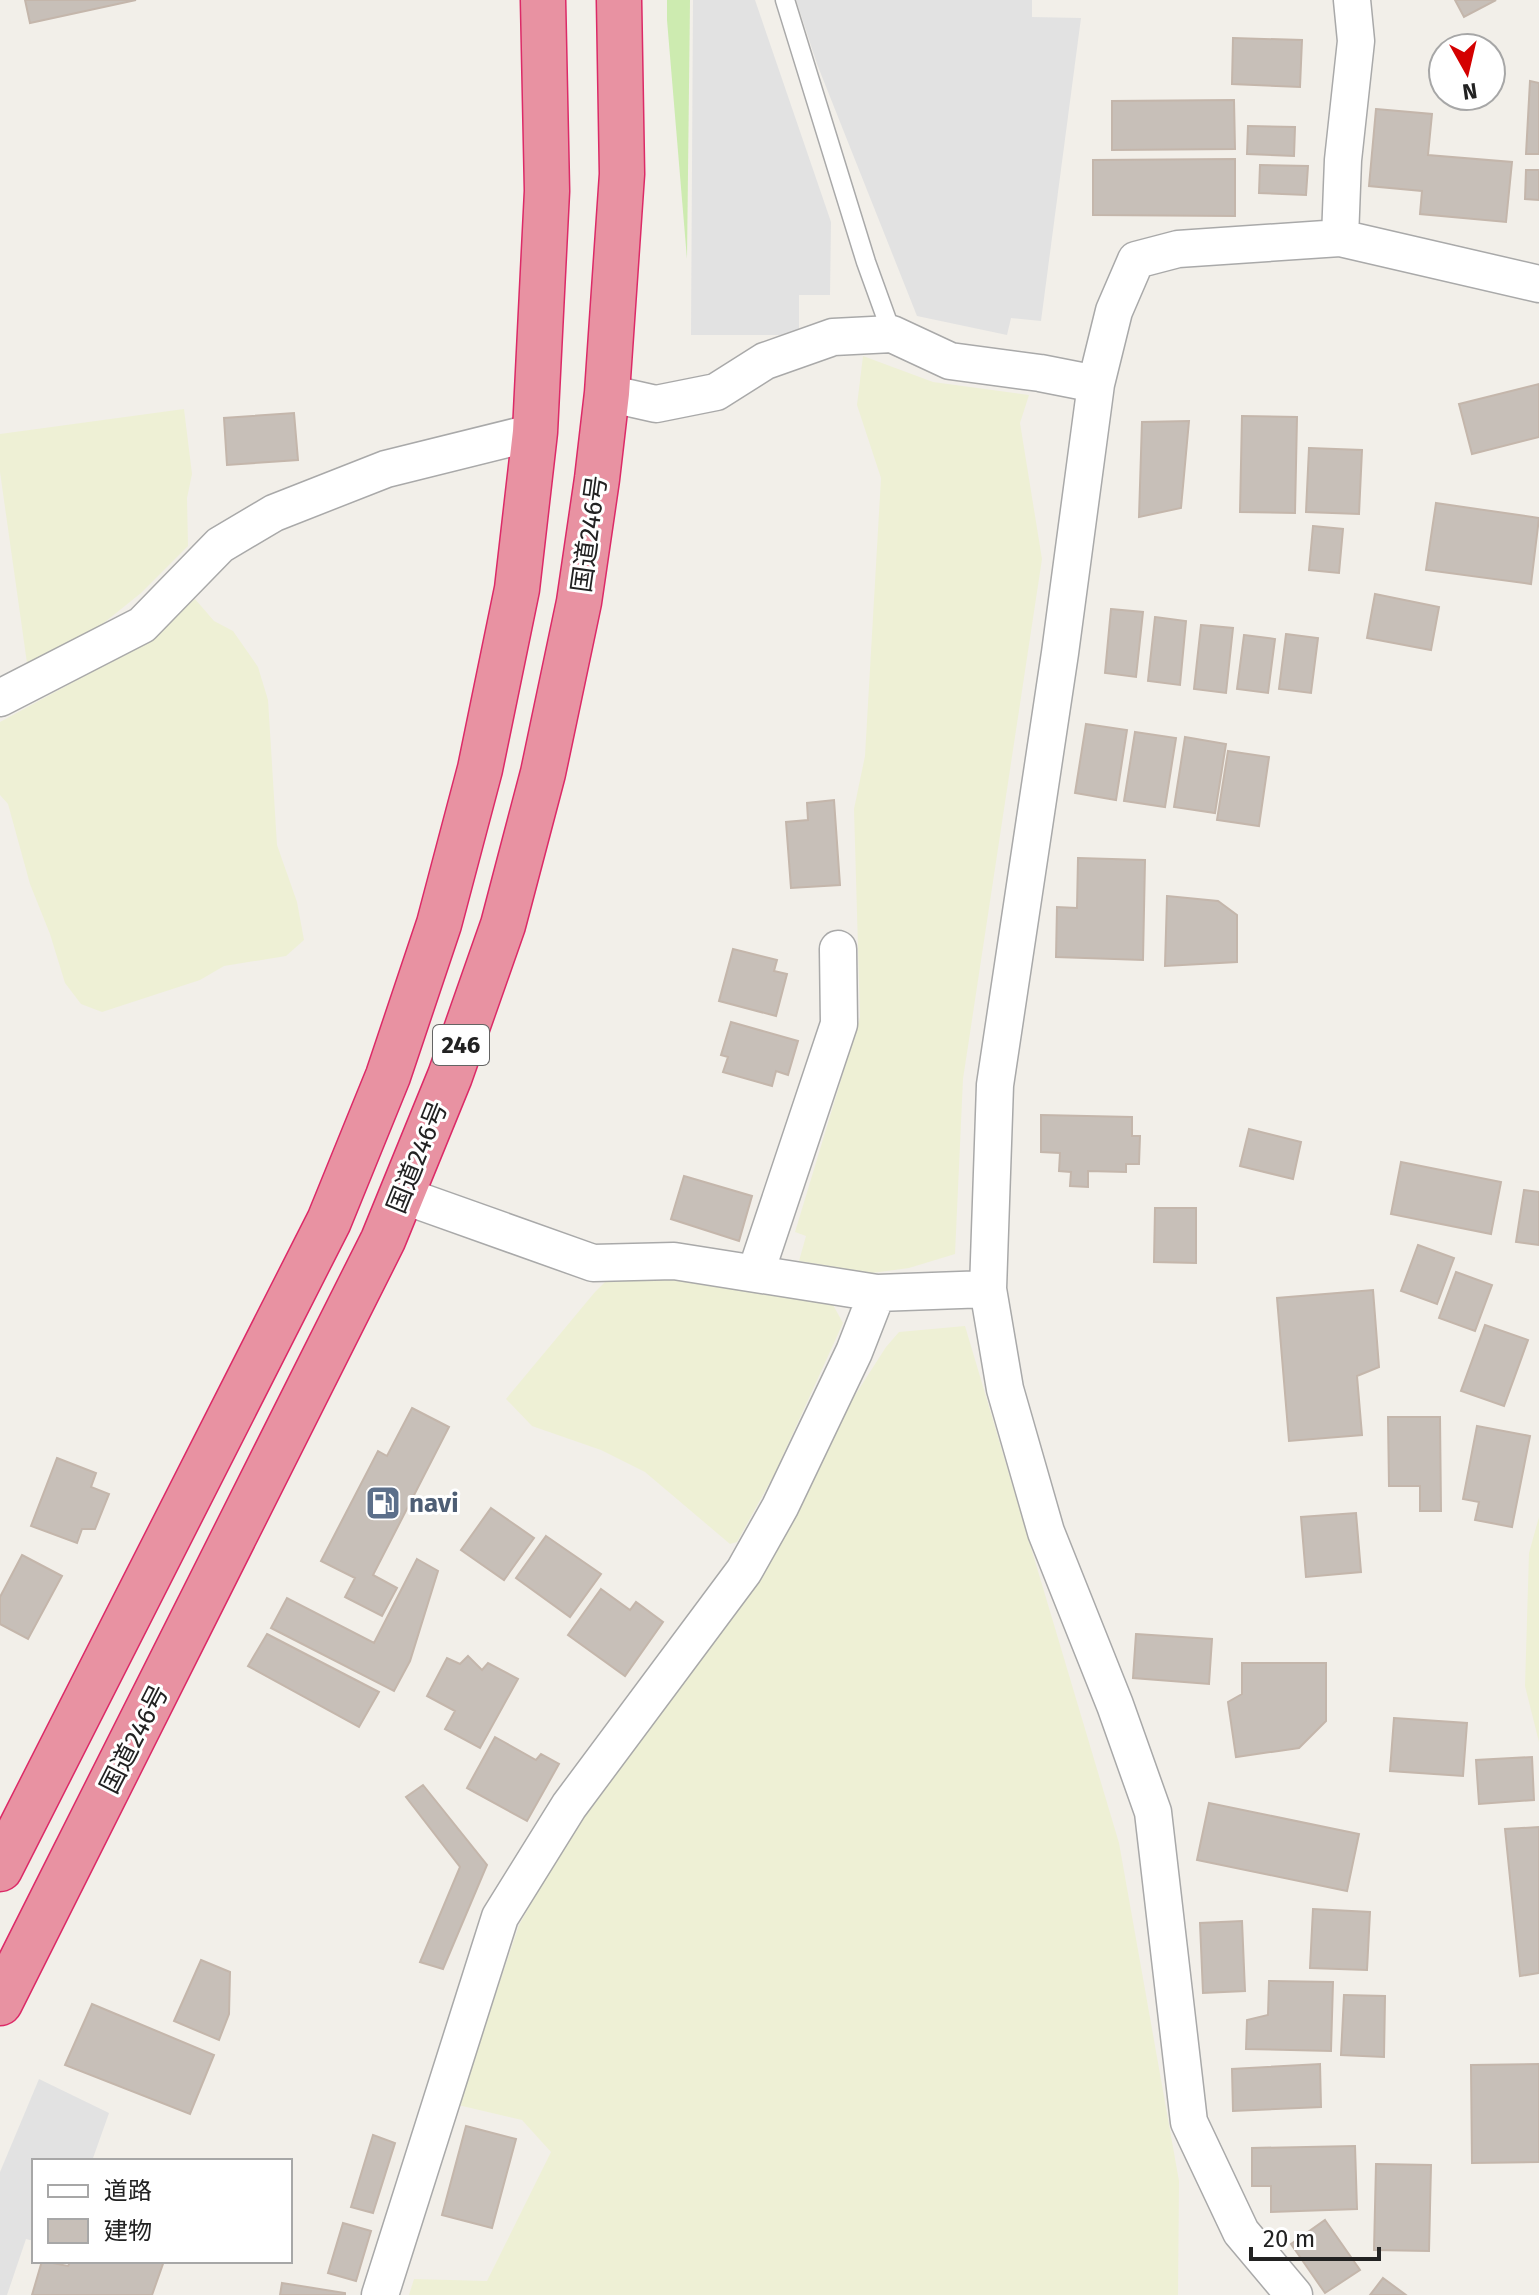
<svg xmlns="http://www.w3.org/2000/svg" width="1539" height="2295" font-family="'Fira Sans','Noto Sans JP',sans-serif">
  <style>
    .farmland { fill: #eef0d5 }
    .grass { fill: #cdebb0 }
    .parking { fill: #e2e2e2 }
    .building { fill: #c7bfb8; stroke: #c4b6ab; stroke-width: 2 }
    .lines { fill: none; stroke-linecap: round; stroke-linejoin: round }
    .lane-casing { stroke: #a9a9a9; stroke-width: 21 }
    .street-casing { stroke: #a9a9a9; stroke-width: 39 }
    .highway-casing { stroke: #dc2a67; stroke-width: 47 }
    .lane { stroke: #fff; stroke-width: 18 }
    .street { stroke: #fff; stroke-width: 36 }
    .highway { stroke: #e892a2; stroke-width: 44 }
    .labels { text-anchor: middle; stroke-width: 6; stroke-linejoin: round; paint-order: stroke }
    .shield { fill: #fff; stroke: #646464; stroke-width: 2 }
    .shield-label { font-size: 24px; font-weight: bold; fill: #222 }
    .street-label { font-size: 26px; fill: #222; stroke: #fff }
    .service-label { font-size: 26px; font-weight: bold; fill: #4e5e75; stroke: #fff; text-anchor: start }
  </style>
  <rect width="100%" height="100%" fill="#f2efe9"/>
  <path class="farmland" d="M 863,356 L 933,382 L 1029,395 L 1020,423 L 1042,559 L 963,1079 L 955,1254 L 909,1268 L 872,1273 L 799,1261 L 806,1236 L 795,1232 L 860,1017 L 854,809 L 865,756 L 881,478 L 857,405 Z
    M 184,409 L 192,474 L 187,498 L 188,546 L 141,593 L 100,626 L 27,663 L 0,472 L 0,434 Z
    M 195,599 L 214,621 L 233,631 L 258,667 L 268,700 L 277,845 L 297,902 L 304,940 L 286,956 L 224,966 L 200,980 L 102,1012 L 81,1004 L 65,983 L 50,934 L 30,884 L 8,804 L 0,795 L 0,722 L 143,644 Z
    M 610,1277 L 673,1277 L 832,1303 L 843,1323 L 774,1475 L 737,1542 L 730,1544 L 645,1472 L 601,1450 L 532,1426 L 506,1399 L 595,1292 Z
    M 965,1326 L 1119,1843 L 1179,2181 L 1178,2295 L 409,2295 L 414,2279 L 487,2281 L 551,2152 L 522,2120 L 458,2105 L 519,1925 L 546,1876 L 886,1347 L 899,1332 Z
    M 1539,1517 L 1539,1742 L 1525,1686 L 1529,1553 Z"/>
  <path class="grass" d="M 667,0 L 690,0 L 687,259 L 667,20 Z"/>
  <path class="parking" d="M 693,0 L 755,0 L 831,222 L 830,295 L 799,295 L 799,335 L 691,335 Z
    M 796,0 L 1032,0 L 1032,17 L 1081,18 L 1041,321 L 1011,318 L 1007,335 L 917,316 L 817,64 Z
    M 39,2079 L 109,2113 L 92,2161 L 34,2161 L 34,2241 L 26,2239 L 7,2295 L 0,2295 L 0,2172 Z"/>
  <path class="building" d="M 25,0 L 136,0 L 30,23 Z
    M 1455,0 L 1496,0 L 1464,17 Z
    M 1233,38 L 1302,40 L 1300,87 L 1232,84 Z
    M 1530,81 L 1539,83 L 1539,154 L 1526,154 Z
    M 1234,100 L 1235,149 L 1112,150 L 1112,101 Z
    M 1376,109 L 1432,114 L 1428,155 L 1512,162 L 1506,222 L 1420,214 L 1422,191 L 1369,186 Z
    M 1248,126 L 1295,127 L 1294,156 L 1247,154 Z
    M 1235,159 L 1235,216 L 1093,215 L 1093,160 Z
    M 1260,165 L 1308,166 L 1306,195 L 1259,193 Z
    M 1526,170 L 1539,170 L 1539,200 L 1525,199 Z
    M 1539,384 L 1539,437 L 1472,454 L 1459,404 Z
    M 294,413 L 298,460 L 227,465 L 224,418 Z
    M 1242,416 L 1297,417 L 1295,513 L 1240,512 Z
    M 1189,421 L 1181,508 L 1139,517 L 1142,422 Z
    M 1309,448 L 1362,450 L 1359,514 L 1306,512 Z
    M 1436,503 L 1539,518 L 1531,584 L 1426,570 Z
    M 1313,526 L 1343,529 L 1339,573 L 1309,570 Z
    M 1375,594 L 1439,607 L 1431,650 L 1367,638 Z
    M 1111,609 L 1143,612 L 1136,677 L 1105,673 Z
    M 1155,617 L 1186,621 L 1180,685 L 1148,681 Z
    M 1201,625 L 1233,628 L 1226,693 L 1194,689 Z
    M 1286,634 L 1318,638 L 1311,693 L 1279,689 Z
    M 1244,635 L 1275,639 L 1268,693 L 1237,689 Z
    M 1086,724 L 1127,730 L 1116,800 L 1075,793 Z
    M 1135,732 L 1176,738 L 1165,807 L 1124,801 Z
    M 1185,737 L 1226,744 L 1215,813 L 1174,807 Z
    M 1228,751 L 1269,757 L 1259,826 L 1217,820 Z
    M 834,800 L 840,885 L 791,888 L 786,822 L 808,820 L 807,803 Z
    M 1078,858 L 1145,860 L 1143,960 L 1056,957 L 1057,907 L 1077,908 Z
    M 1167,896 L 1218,901 L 1237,915 L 1237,962 L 1165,966 Z
    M 733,949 L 777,960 L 774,971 L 787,974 L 776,1016 L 719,1001 Z
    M 731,1022 L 798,1041 L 788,1075 L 776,1071 L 772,1086 L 723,1072 L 728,1057 L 721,1055 Z
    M 1041,1115 L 1132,1117 L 1132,1136 L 1140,1136 L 1139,1164 L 1126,1164 L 1126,1172 L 1088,1171 L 1088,1187 L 1070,1186 L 1071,1172 L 1059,1171 L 1060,1153 L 1041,1152 Z
    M 1249,1129 L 1301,1142 L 1293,1179 L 1240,1166 Z
    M 1401,1162 L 1501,1182 L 1491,1234 L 1391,1214 Z
    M 684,1176 L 752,1196 L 739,1241 L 671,1219 Z
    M 1524,1190 L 1539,1192 L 1539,1245 L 1516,1242 Z
    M 1155,1208 L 1196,1208 L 1196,1263 L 1154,1262 Z
    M 1418,1245 L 1454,1258 L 1437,1304 L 1401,1291 Z
    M 1456,1272 L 1492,1285 L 1475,1331 L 1439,1318 Z
    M 1373,1290 L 1379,1367 L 1357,1376 L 1362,1435 L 1289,1441 L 1277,1298 Z
    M 1485,1325 L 1528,1340 L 1504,1406 L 1461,1391 Z
    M 412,1408 L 449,1427 L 373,1575 L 397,1588 L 382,1616 L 345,1597 L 355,1578 L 321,1561 L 378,1451 L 387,1456 Z
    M 1388,1417 L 1440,1417 L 1441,1511 L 1420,1511 L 1420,1486 L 1389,1486 Z
    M 1477,1426 L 1530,1436 L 1512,1527 L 1475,1520 L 1479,1502 L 1463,1499 Z
    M 57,1458 L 96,1473 L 91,1487 L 109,1494 L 95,1529 L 82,1529 L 77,1543 L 31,1526 Z
    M 491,1508 L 534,1538 L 504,1580 L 461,1550 Z
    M 1356,1513 L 1361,1572 L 1306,1577 L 1301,1517 Z
    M 546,1536 L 601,1574 L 570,1617 L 516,1578 Z
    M 22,1555 L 62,1576 L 28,1639 L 0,1624 L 0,1597 Z
    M 417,1559 L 438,1571 L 410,1661 L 394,1691 L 271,1628 L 287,1598 L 374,1643 Z
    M 601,1589 L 630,1610 L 636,1602 L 663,1622 L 625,1676 L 568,1635 Z
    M 267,1634 L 379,1692 L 359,1727 L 248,1666 Z
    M 1136,1634 L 1212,1639 L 1209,1684 L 1133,1678 Z
    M 468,1656 L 482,1670 L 488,1663 L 518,1679 L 480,1748 L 445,1729 L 455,1711 L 427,1696 L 447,1658 L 460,1664 Z
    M 1242,1663 L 1326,1663 L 1326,1721 L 1299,1748 L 1236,1757 L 1228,1702 L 1242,1694 Z
    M 1394,1718 L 1467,1723 L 1463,1776 L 1390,1771 Z
    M 495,1737 L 536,1760 L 541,1754 L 559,1764 L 527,1821 L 467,1788 Z
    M 1532,1757 L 1534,1800 L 1479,1804 L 1476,1760 Z
    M 423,1785 L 487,1865 L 443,1969 L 420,1962 L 460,1867 L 406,1797 Z
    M 1209,1803 L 1359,1834 L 1347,1891 L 1197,1860 Z
    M 1539,1827 L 1539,1973 L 1520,1976 L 1505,1829 Z
    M 1313,1909 L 1370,1912 L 1367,1970 L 1310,1968 Z
    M 1242,1921 L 1245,1991 L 1203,1993 L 1200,1923 Z
    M 201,1960 L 230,1972 L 229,2014 L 219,2040 L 174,2021 Z
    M 1269,1981 L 1333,1982 L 1331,2051 L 1246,2049 L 1247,2020 L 1268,2015 Z
    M 1344,1995 L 1385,1996 L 1384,2057 L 1341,2055 Z
    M 92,2004 L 214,2055 L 190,2114 L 65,2065 Z
    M 1320,2064 L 1321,2107 L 1233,2111 L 1232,2069 Z
    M 1539,2064 L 1539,2162 L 1472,2163 L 1471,2065 Z
    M 466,2126 L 516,2139 L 492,2228 L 442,2215 Z
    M 373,2135 L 395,2143 L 373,2213 L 351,2207 Z
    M 1355,2146 L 1357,2209 L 1271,2212 L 1271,2186 L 1252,2186 L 1252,2148 Z
    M 1376,2164 L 1431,2165 L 1429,2251 L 1374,2250 Z
    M 1325,2220 L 1360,2270 L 1325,2293 L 1291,2244 Z
    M 343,2223 L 371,2231 L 356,2281 L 328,2273 Z
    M 42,2261 L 68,2266 L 71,2261 L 164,2261 L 152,2295 L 32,2295 Z
    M 1383,2278 L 1406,2295 L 1370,2295 Z
    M 282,2283 L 345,2293 L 345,2295 L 280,2295 Z"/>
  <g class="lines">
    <defs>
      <path id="lane" d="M 785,0 L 866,262 L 892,334"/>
      <path id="street" d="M 1340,238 L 1343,160 L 1356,41 L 1352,0
        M 607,393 L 656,404 L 716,392 L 765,361 L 833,337 L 892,334 L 950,361 L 1040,373 L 1096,384
        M 0,698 L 142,625 L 220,545 L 274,513 L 386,469 L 535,432
        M 402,1195 L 593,1263 L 674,1261 L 877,1293 L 988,1289
        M 756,1272 L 839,1024 L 838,949
        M 380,2295 L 500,1917 L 569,1806 L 744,1571 L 780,1507 L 854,1352 L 877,1293
        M 1294,2295 L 1241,2232 L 1189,2122 L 1153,1812 L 1115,1705 L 1046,1532 L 1005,1389 L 988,1289 L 995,1085 L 1060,653 L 1096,384 L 1114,311 L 1136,260 L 1178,249 L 1340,238 L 1539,284"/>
      <path id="highway" d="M 0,1869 L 329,1221 L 388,1076 L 439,924 L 480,769 L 517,589 L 535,432 L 547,191 L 543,0
        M 0,2003 L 383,1240 L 450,1076 L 503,925 L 543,773 L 579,602 L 597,479 L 607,393 L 622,174 L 619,0"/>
    </defs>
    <use href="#lane" class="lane-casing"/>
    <use href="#street" class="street-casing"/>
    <use href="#highway" class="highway-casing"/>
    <use href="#lane" class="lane"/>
    <use href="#street" class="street"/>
    <use href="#highway" class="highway"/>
  </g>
  <defs>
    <symbol id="fuel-square" viewBox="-11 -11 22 22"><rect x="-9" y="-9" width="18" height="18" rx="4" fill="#5c6f8a" stroke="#fff"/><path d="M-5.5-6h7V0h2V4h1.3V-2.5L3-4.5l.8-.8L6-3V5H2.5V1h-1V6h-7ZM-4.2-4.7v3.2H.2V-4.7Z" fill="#fff"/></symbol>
  </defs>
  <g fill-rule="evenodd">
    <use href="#fuel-square" x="363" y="1483" width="40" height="40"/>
  </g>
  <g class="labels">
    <rect class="shield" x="433" y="1025" width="56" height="40" rx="6"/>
    <g class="shield-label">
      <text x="461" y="1053">246</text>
    </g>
    <g class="street-label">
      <text transform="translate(589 534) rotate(-82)" y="9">国道246号</text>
      <text transform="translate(417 1157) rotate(-68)" y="9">国道246号</text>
      <text transform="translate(134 1739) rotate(-63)" y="9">国道246号</text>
    </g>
    <g class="service-label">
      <text x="409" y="1512">navi</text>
    </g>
  </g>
  <rect x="32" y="2159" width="260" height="104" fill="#ffffff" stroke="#a7a7a7" stroke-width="2"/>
  <rect x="48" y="2185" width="40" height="12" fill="#ffffff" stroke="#a7a7a7" stroke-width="2"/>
  <text x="104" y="2199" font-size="24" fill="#222222">道路</text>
  <rect x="48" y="2219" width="40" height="24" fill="#c7bfb8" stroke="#a7a7a7" stroke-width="2"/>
  <text x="104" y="2239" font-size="24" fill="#222222">建物</text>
  <g transform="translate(1467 72) rotate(172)"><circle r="38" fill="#ffffff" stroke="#a7a7a7" stroke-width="2"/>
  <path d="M0-6L14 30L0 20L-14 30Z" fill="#d40000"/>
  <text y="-12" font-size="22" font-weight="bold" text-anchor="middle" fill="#222222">N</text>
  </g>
  <path d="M1251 2247v12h128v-12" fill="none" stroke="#222222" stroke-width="4"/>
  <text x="1263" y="2247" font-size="24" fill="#222222" stroke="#ffffff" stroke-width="6" paint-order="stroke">20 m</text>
</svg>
